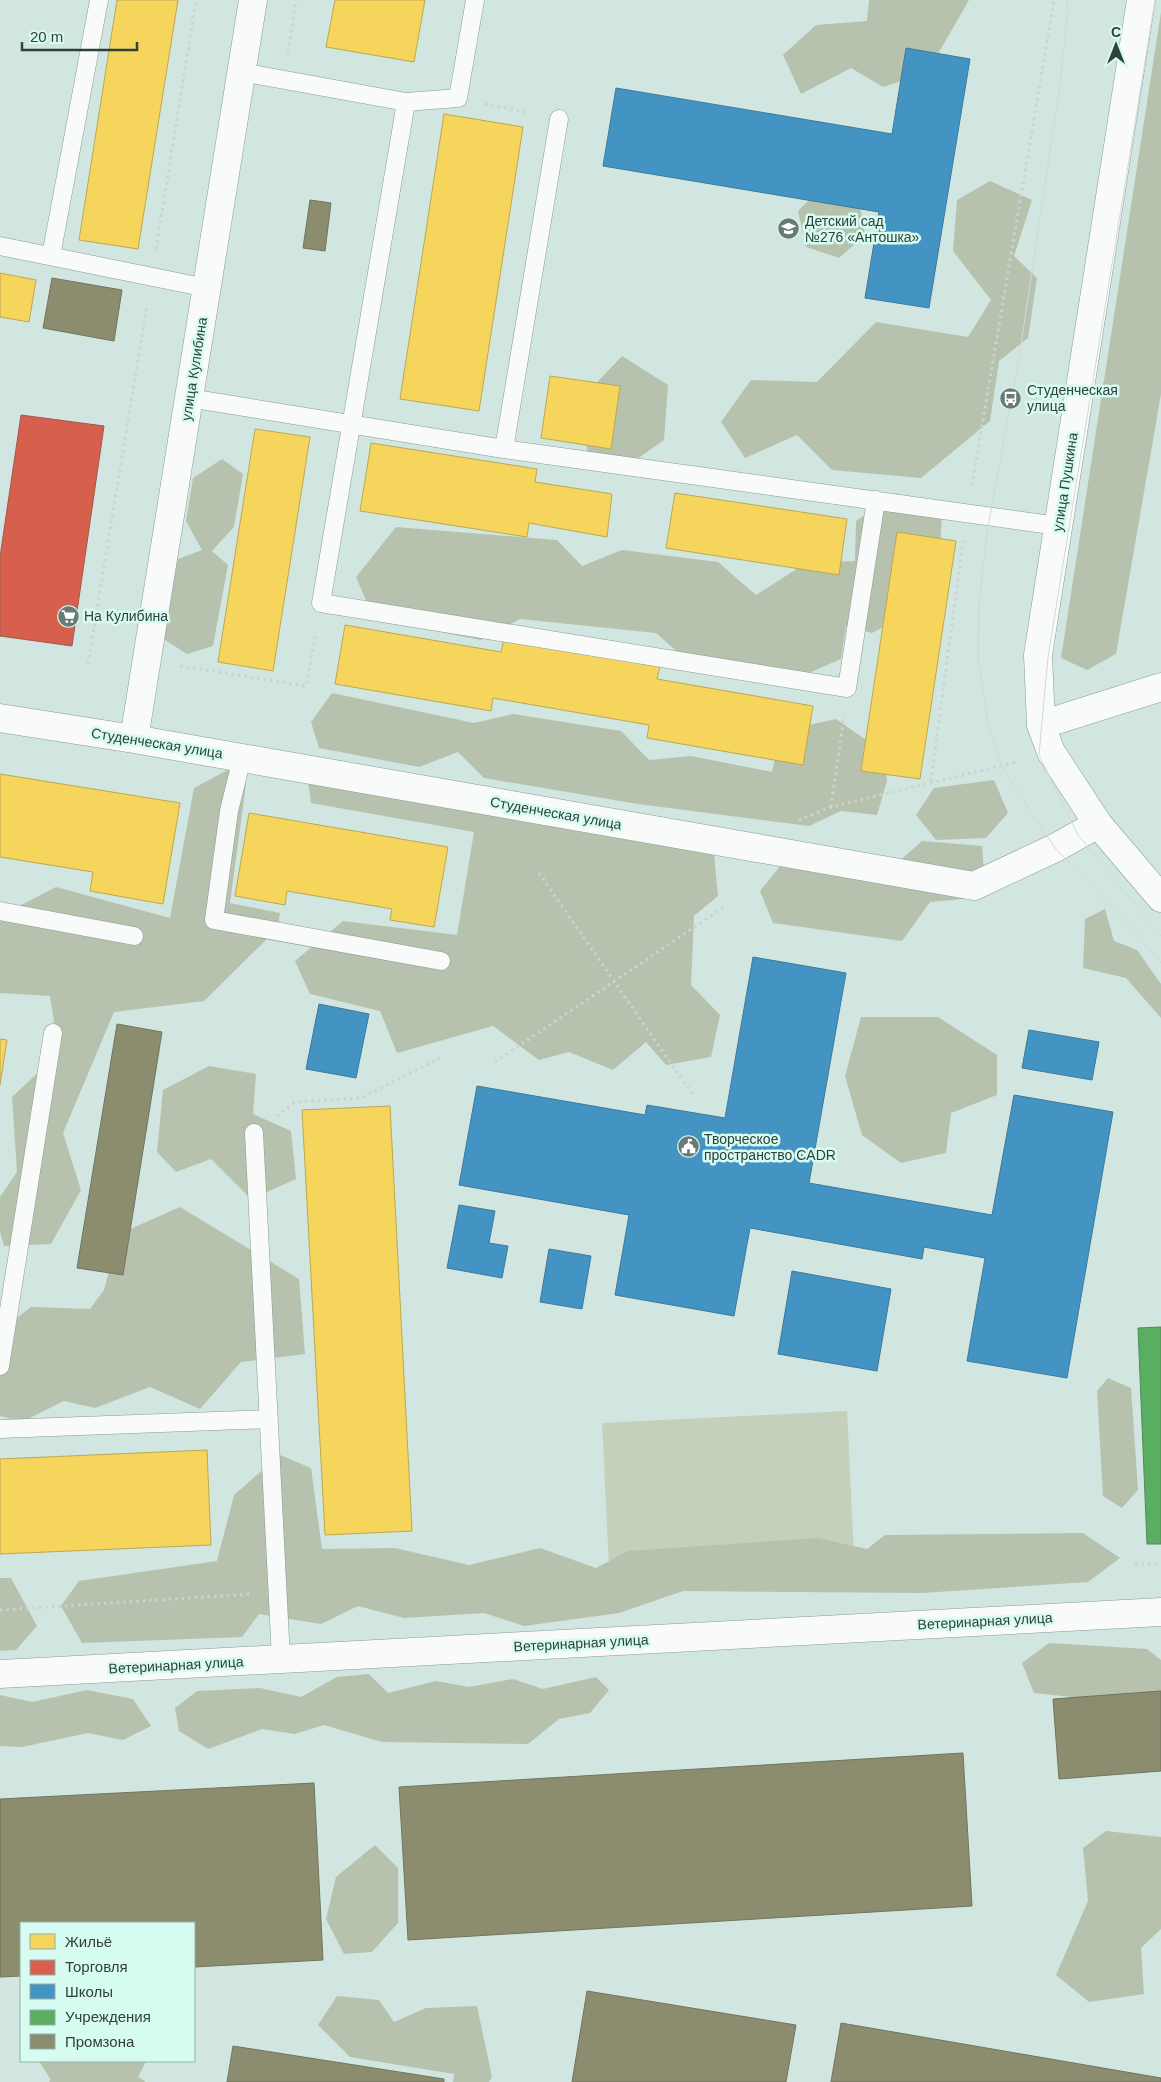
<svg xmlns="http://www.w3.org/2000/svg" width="1161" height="2082" font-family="Arial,sans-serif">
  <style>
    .green { fill: #c4d0bb }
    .forest { fill: #b6c2ad }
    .homes { fill: #f6d55c; stroke: #bba852 }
    .shops { fill: #d6604d; stroke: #a45648 }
    .schools { fill: #4393c3; stroke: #3e7a9a }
    .public { fill: #5aae61; stroke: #4e8d56 }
    .industry { fill: #8c8c6e; stroke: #71755f }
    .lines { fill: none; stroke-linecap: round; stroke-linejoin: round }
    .service-casing { stroke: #8a9a95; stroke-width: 19 }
    .minor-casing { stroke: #8a9a95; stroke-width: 29 }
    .path { stroke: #cdd3d2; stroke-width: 3; stroke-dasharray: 2.5 4; stroke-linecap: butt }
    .service { stroke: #f8fbfa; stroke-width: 18 }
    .minor { stroke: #f8fbfa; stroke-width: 28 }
    .tram { stroke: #d2d8d6; stroke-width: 1 }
    .labels { text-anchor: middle; stroke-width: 5; stroke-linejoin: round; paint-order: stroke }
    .poi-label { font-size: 14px; fill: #31403c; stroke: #d6fbf0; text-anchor: start }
    .street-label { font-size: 14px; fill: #31403c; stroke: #d6fbf0 }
  </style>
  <rect width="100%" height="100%" fill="#d1e6e0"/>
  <path class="green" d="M 847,1411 L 854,1554 L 609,1565 L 602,1423 Z"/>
  <path class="forest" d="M 869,0 L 969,0 L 927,73 L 883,87 L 851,68 L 801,94 L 783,55 L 816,25 L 867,21 Z
    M 1161,12 L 1161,394 L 1116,654 L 1087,670 L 1061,658 Z
    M 990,181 L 1032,200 L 1014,256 L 1037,278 L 1028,338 L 999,361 L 990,421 L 921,478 L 832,470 L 797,435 L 745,458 L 721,422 L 751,380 L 817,382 L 876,322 L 968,337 L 991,300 L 953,251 L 957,200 Z
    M 822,187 L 859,200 L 865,235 L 839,258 L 806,247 L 798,211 Z
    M 622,356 L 668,385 L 664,440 L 637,459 L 587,453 L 585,395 Z
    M 222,459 L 243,474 L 234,527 L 212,551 L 228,565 L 213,646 L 187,654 L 162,638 L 178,559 L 202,550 L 186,521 L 193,478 Z
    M 897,493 L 942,516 L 940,546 L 907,615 L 872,633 L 846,626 L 841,659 L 781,685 L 697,669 L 656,633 L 520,619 L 481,640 L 374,619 L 356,577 L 396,527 L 557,540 L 582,566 L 622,550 L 718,562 L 756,595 L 806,563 L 855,561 L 856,521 Z
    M 332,693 L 474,723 L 513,714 L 621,731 L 649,760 L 691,756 L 772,772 L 781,731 L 836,719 L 883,752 L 887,781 L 877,815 L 841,811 L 809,826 L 638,804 L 484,778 L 458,752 L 419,767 L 319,748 L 311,722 Z
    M 233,767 L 246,784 L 230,903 L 280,913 L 278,928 L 204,1001 L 114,1012 L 63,1133 L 81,1190 L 51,1244 L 4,1246 L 0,1232 L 0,1197 L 17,1172 L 12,1097 L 59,1053 L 50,996 L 0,993 L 0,916 L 56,887 L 170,918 L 194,788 Z
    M 994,780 L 1008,813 L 986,838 L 936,840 L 916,815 L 934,788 Z
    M 308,781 L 714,854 L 718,896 L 694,916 L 691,985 L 720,1015 L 711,1057 L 666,1065 L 646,1042 L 613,1070 L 569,1052 L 539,1060 L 493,1026 L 397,1053 L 380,1011 L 310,994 L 295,961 L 343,921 L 457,935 L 474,832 L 311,803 Z
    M 922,841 L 982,846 L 986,897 L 930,902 L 902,941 L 773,923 L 760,891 L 786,859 L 879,879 Z
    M 1105,909 L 1114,941 L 1137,950 L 1161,984 L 1161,1018 L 1126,978 L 1083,968 L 1085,919 Z
    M 861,1017 L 938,1017 L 997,1055 L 997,1095 L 951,1113 L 946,1153 L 901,1163 L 862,1135 L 845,1076 Z
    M 209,1066 L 256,1074 L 253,1114 L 291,1131 L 296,1179 L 251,1199 L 211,1159 L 176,1172 L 157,1152 L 163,1090 Z
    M 180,1207 L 299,1279 L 305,1354 L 241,1362 L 200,1409 L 150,1387 L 95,1408 L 64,1401 L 22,1422 L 0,1416 L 0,1331 L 31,1307 L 90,1309 L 104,1290 L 119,1234 Z
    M 1108,1378 L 1131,1388 L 1138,1490 L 1122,1508 L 1103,1496 L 1097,1391 Z
    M 280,1455 L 311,1468 L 322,1549 L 395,1548 L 469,1565 L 540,1548 L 596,1568 L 628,1551 L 817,1538 L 867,1549 L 885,1535 L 1083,1533 L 1120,1558 L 1088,1582 L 922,1593 L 683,1591 L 619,1613 L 524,1626 L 484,1613 L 404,1618 L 358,1606 L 321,1624 L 259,1614 L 242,1637 L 82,1643 L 61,1606 L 79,1581 L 217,1561 L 234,1495 Z
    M 0,1578 L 11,1578 L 37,1626 L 16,1650 L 0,1651 Z
    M 1049,1643 L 1147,1649 L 1161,1660 L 1161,1694 L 1147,1705 L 1034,1693 L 1022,1663 Z
    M 369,1674 L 388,1693 L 436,1681 L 469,1687 L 513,1679 L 543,1689 L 596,1677 L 609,1690 L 590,1713 L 559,1719 L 528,1744 L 382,1742 L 324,1725 L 295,1734 L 262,1729 L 208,1749 L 179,1731 L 175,1708 L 197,1691 L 260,1688 L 301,1697 L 337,1677 Z
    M 87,1690 L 133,1699 L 151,1726 L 123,1740 L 88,1733 L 22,1747 L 0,1746 L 0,1695 L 32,1702 Z
    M 1106,1831 L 1161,1837 L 1161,1929 L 1141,1948 L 1144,1994 L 1089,2002 L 1056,1975 L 1088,1901 L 1083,1848 Z
    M 375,1845 L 398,1868 L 398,1923 L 372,1952 L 344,1954 L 326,1919 L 336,1877 Z
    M 337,1996 L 379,2000 L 394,2022 L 426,2008 L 477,2006 L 492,2077 L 489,2082 L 453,2082 L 454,2074 L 350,2057 L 318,2025 Z
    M 39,2061 L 146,2061 L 138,2077 L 146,2082 L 49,2082 L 51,2080 Z"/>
  <path class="homes" d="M 117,0 L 178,0 L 138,249 L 79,240 Z
    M 335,0 L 425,0 L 414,62 L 326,47 Z
    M 444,114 L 523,127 L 479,411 L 400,399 Z
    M 0,273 L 36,280 L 29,322 L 0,317 Z
    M 550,376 L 620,386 L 611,449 L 541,438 Z
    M 255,429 L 310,437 L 273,671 L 218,662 Z
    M 371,443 L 537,469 L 535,482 L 612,494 L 607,537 L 529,523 L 527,537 L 360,511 Z
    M 675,493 L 847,519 L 839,575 L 666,548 Z
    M 897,532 L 956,541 L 920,779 L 861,771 Z
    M 345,625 L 501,652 L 504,639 L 660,666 L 657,679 L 813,706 L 803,765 L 647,738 L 649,725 L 493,698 L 491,711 L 335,684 Z
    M 0,774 L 180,803 L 163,904 L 90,891 L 93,872 L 0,857 Z
    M 249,813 L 448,847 L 434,927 L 390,920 L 392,909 L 287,891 L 285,905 L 235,896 Z
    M 0,1039 L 7,1040 L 0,1085 Z
    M 390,1106 L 412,1531 L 325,1535 L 302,1110 Z
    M 207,1450 L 211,1545 L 0,1554 L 0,1459 Z"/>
  <path class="shops" d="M 21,415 L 104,426 L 72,646 L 0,636 L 0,557 Z"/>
  <path class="schools" d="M 906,48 L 970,59 L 929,308 L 865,298 L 879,212 L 603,166 L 616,88 L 892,134 Z
    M 753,957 L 846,973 L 809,1183 L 992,1215 L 1014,1095 L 1113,1112 L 1067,1378 L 967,1361 L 985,1258 L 924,1247 L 922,1259 L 750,1228 L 734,1316 L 615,1295 L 629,1215 L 459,1185 L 477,1086 L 645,1115 L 647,1105 L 725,1118 Z
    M 319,1004 L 369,1014 L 356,1078 L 306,1069 Z
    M 1029,1030 L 1099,1042 L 1092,1080 L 1022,1068 Z
    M 459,1205 L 495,1211 L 489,1243 L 508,1246 L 502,1278 L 447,1268 Z
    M 549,1249 L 591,1256 L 582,1309 L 540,1302 Z
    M 792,1271 L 891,1289 L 877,1371 L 778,1354 Z"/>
  <path class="public" d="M 1161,1327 L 1161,1544 L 1147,1544 L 1138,1328 Z"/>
  <path class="industry" d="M 310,200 L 331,203 L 325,251 L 303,248 Z
    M 52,278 L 122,290 L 114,341 L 43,328 Z
    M 117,1024 L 162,1032 L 123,1275 L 77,1268 Z
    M 1161,1691 L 1161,1771 L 1059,1779 L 1053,1699 Z
    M 963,1753 L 972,1906 L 408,1940 L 399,1787 Z
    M 314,1783 L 323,1960 L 194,1967 L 194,1923 L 21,1923 L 21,1976 L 0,1977 L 0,1799 Z
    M 587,1991 L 796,2025 L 786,2082 L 572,2082 Z
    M 841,2023 L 1161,2078 L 1161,2082 L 831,2082 Z
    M 233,2046 L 444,2079 L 444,2082 L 227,2082 Z"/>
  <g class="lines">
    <defs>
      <path id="service" d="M 475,0 L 458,98 L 406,102 L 321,603 L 847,688 L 876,500
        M 241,72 L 406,102
        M 0,246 L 207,288
        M 51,256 L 99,0
        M 189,398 L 504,449 L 1058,526
        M 504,449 L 559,119
        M 242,758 L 229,811 L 214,920 L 441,961
        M 0,911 L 134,936
        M 254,1133 L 281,1659
        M 0,1366 L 53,1033
        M 0,1429 L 269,1419"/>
      <path id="minor" d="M 1141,0 L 1038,655 L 1041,725 L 1051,752 L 1098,824 L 1161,898
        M 0,718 L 134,739 L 974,886 L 1055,848 L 1098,824
        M 1041,725 L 1161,687
        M 134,739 L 253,0
        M 0,1674 L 1161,1612"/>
    </defs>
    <use href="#service" class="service-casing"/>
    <use href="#minor" class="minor-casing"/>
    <path class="path" d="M 288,52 L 296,0
      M 485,104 L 530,113
      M 156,249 L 196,0
      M 972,485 L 1054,0
      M 88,664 L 147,305
      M 180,666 L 306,686 L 316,632
      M 931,781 L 963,541
      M 831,807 L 844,716
      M 799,820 L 831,807 L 1017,762
      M 539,873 L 693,1095
      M 495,1062 L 727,905
      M 277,1116 L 295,1102 L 361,1098 L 444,1056
      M 1135,1564 L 1161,1563
      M 0,1610 L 250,1594"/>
    <use href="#service" class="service"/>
    <use href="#minor" class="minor"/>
    <path class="tram" d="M 1066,0 L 1068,8 L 1060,84 L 1019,358 L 987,532 L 979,603 L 978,657 L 988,724 L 1002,767 L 1055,848 L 1139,936 L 1161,963
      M 1155,0 L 1048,657 L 1039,755 L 1078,835 L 1161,936"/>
  </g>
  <defs>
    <symbol id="school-disc" viewBox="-11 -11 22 22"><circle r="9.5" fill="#697a75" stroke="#d6fbf0"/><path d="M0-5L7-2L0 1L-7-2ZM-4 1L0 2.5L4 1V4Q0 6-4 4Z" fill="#fff"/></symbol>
    <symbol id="bus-disc" viewBox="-11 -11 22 22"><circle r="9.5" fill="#697a75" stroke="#d6fbf0"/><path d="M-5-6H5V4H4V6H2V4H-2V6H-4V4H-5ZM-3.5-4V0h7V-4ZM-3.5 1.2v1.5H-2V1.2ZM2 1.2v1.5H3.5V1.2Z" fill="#fff"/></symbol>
    <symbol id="supermarket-disc" viewBox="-11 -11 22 22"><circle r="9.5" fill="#697a75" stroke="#d6fbf0"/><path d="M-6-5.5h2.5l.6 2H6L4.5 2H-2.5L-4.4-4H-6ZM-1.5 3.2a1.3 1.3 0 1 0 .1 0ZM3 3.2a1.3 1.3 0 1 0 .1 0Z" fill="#fff"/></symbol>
    <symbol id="civic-disc" viewBox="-11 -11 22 22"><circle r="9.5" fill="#697a75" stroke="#d6fbf0"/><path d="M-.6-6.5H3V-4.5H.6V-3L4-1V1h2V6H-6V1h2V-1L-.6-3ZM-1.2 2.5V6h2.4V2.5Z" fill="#fff"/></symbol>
  </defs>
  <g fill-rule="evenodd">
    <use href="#school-disc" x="776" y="216" width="25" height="25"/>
    <use href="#bus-disc" x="998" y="386" width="25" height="25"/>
    <use href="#supermarket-disc" x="56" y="604" width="25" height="25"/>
    <use href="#civic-disc" x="676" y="1134" width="25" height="25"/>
  </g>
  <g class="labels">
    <g class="poi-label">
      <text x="805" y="226">Детский сад<tspan x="805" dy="16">№276 «Антошка»</tspan></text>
      <text x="1027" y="395">Студенческая<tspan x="1027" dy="16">улица</tspan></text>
      <text x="84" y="621">На Кулибина</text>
      <text x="704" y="1144">Творческое<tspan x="704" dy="16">пространство CADR</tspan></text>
    </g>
    <g class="street-label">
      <text transform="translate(194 369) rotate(-81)" y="5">улица Кулибина</text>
      <text transform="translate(1065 482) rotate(-81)" y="5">улица Пушкина</text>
      <text transform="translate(157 743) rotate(9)" y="5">Студенческая улица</text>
      <text transform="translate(556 813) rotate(10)" y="5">Студенческая улица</text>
      <text transform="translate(985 1621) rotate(-3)" y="5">Ветеринарная улица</text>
      <text transform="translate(581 1643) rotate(-3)" y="5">Ветеринарная улица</text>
      <text transform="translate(176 1665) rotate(-3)" y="5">Ветеринарная улица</text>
    </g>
  </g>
  <rect x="20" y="1922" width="175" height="140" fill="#d6fbf0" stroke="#94b0a8"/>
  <rect x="30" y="1934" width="25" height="15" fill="#f6d55c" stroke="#94b0a8"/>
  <text x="65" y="1947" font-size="15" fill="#31403c">Жильё</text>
  <rect x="30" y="1960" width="25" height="15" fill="#d6604d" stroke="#94b0a8"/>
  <text x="65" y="1972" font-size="15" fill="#31403c">Торговля</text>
  <rect x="30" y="1984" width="25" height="15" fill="#4393c3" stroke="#94b0a8"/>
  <text x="65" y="1997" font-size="15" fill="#31403c">Школы</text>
  <rect x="30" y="2010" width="25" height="15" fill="#5aae61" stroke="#94b0a8"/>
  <text x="65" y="2022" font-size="15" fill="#31403c">Учреждения</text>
  <rect x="30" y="2034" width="25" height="15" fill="#8c8c6e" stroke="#94b0a8"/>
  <text x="65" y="2047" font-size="15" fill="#31403c">Промзона</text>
  <g transform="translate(1116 45)" stroke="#d6fbf0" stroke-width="4" paint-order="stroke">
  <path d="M0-4L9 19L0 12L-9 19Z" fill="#31403c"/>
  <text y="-8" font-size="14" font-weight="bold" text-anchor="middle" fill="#31403c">С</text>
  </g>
  <path d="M22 42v8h115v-8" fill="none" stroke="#31403c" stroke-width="2.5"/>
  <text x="30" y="42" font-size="15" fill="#31403c" stroke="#d6fbf0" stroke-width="4" paint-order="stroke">20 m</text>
</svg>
